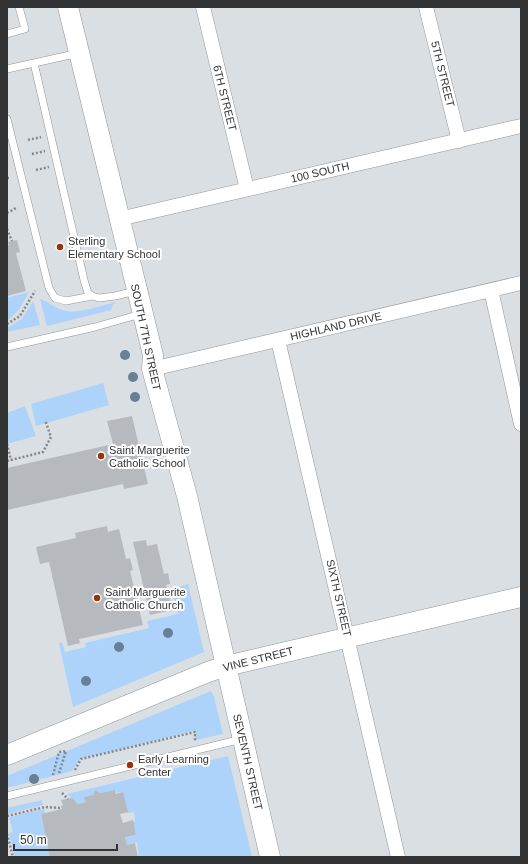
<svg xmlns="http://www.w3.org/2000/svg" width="528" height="864" font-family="Arial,sans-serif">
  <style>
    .green { fill: #add3fa }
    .building { fill: #b6babe }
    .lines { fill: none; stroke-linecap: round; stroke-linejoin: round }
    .lane-casing { stroke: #919599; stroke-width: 8 }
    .street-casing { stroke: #919599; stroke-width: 15 }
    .secondary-casing { stroke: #919599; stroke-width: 21 }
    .path { stroke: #84878a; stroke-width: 2.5; stroke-dasharray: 2 2; stroke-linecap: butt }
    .lane { stroke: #fff; stroke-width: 7 }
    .street { stroke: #fff; stroke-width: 14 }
    .secondary { stroke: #fff; stroke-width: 20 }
    .tree { fill: #678096 }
    .poi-dot { fill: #993409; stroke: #fff; stroke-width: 1.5 }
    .labels { text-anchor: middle; stroke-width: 4; stroke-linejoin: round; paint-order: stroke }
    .street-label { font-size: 11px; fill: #323335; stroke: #fff }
    .poi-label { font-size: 11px; fill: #323335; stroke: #fff; text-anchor: start }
  </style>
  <rect width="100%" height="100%" fill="#dadfe3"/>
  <path class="green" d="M 29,292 L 18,311 L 7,321 L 7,298 Z
    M 40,299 C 49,302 56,309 66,311 C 79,314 102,305 116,302 L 116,303 L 113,304 L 111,310 L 47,326 Z
    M 33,301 L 40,325 L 7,332 L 7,328 L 22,319 Z
    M 103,383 L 109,405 L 36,426 L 31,404 Z
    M 25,406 L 36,436 L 7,444 L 7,413 Z
    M 188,584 L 204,652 L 73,707 L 59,643 L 62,642 L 65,652 L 86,647 L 85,643 L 149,628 L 147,621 L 178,614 L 172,589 Z
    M 211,691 L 214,697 L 223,734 L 195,740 L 195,735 L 197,730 L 80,759 L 72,771 L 7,788 L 7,776 Z
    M 228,756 L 252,857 L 139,857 L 137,842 L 127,845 L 125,837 L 136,835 L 133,822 L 135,821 L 134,812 L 127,813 L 122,792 L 115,793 L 114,790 L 100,793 L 96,790 L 94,792 L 94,795 L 85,797 L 86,802 L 78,804 L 67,794 Z
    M 42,800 L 43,805 L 7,814 L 7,808 Z
    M 44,809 L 45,813 L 41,815 L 50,857 L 15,857 L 9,833 L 13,832 L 9,817 Z"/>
  <path class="building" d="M 17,240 L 20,252 L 16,253 L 26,291 L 7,296 L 7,246 L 9,245 L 8,242 Z
    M 132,416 L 148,484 L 124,489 L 123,484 L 7,510 L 7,468 L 113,444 L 107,421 Z
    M 107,526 L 108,532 L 119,529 L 126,559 L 130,558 L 133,570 L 130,571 L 143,625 L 79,639 L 80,643 L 68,646 L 49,562 L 40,564 L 36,547 L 76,538 L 75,533 Z
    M 146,540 L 147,546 L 157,544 L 164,574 L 168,573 L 170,584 L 166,585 L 172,610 L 150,615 L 133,542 Z
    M 96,790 L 100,793 L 115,790 L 115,794 L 123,792 L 128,812 L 120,814 L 123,823 L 133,820 L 136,835 L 125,837 L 127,845 L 135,843 L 138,857 L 50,857 L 41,814 L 62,809 L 61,806 L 63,805 L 61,800 L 72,798 L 78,804 L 86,802 L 84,797 L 94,795 L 94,792 Z"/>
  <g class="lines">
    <defs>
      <path id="lane" d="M 7,34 L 25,29 L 19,7
        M 34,63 L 84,280 L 88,293 L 92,296
        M 7,69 L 79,53
        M 7,119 L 49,288 L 55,298 L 66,301 L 92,296 L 99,298 L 115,296 L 136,291
        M 7,347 L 95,327 L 141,314
        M 7,796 L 242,739"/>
      <path id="street" d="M 203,7 L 247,189
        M 426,7 L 459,141
        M 119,219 L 521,126
        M 491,290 L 521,424
        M 278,340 L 398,857
        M 152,369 L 521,283"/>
      <path id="secondary" d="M 68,7 L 153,355 L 152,369 L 187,496 L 270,857
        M 7,755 L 208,672 L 226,666 L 521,597"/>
    </defs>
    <use href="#lane" class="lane-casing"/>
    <use href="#street" class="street-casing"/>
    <use href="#secondary" class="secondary-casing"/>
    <path class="path" d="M 28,140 L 41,137
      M 32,154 L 45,151
      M 36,170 L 49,167
      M 7,178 L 9,178
      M 7,213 L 16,208
      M 7,229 L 12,241
      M 7,324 L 20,316 L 35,291
      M 7,444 L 11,460
      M 7,461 L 43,452 L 51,437 L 45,420
      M 75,770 L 81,759 L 195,732 L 195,741
      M 53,775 L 59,752 L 66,751 L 59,773
      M 62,793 L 68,799
      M 7,816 L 45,807 L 61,808
      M 7,834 L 13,857"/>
    <use href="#lane" class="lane"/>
    <use href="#street" class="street"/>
    <use href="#secondary" class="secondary"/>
  </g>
  <g class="tree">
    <circle cx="125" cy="355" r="5"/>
    <circle cx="133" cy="377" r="5"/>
    <circle cx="135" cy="397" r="5"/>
    <circle cx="168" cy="633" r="5"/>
    <circle cx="119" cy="647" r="5"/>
    <circle cx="86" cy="681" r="5"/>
    <circle cx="34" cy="779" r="5"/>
  </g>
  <g class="poi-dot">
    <circle cx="60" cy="247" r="4"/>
    <circle cx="101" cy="456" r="4"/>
    <circle cx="97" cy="598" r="4"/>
    <circle cx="130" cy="765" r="4"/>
  </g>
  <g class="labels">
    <g class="street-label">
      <text transform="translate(443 74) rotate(76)" y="4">5TH STREET</text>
      <text transform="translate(225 98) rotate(76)" y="4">6TH STREET</text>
      <text transform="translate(320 172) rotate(-13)" y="4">100 SOUTH</text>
      <text transform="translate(336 326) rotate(-13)" y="4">HIGHLAND DRIVE</text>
      <text transform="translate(146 337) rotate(78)" y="4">SOUTH 7TH STREET</text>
      <text transform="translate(339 598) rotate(77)" y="4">SIXTH STREET</text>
      <text transform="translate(258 659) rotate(-14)" y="4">VINE STREET</text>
      <text transform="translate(248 762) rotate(77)" y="4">SEVENTH STREET</text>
    </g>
    <g class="poi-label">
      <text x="68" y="245">Sterling<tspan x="68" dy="13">Elementary School</tspan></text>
      <text x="109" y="454">Saint Marguerite<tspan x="109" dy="13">Catholic School</tspan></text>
      <text x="105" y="596">Saint Marguerite<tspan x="105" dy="13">Catholic Church</tspan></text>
      <text x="138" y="763">Early Learning<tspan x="138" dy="13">Center</tspan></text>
    </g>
  </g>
  <rect width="528" height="864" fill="none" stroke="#323335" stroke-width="16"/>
  <path d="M14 844v6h103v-6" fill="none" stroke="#323335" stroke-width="2"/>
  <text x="20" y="844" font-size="12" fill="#323335" stroke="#ffffff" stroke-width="3" paint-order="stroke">50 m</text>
</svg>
